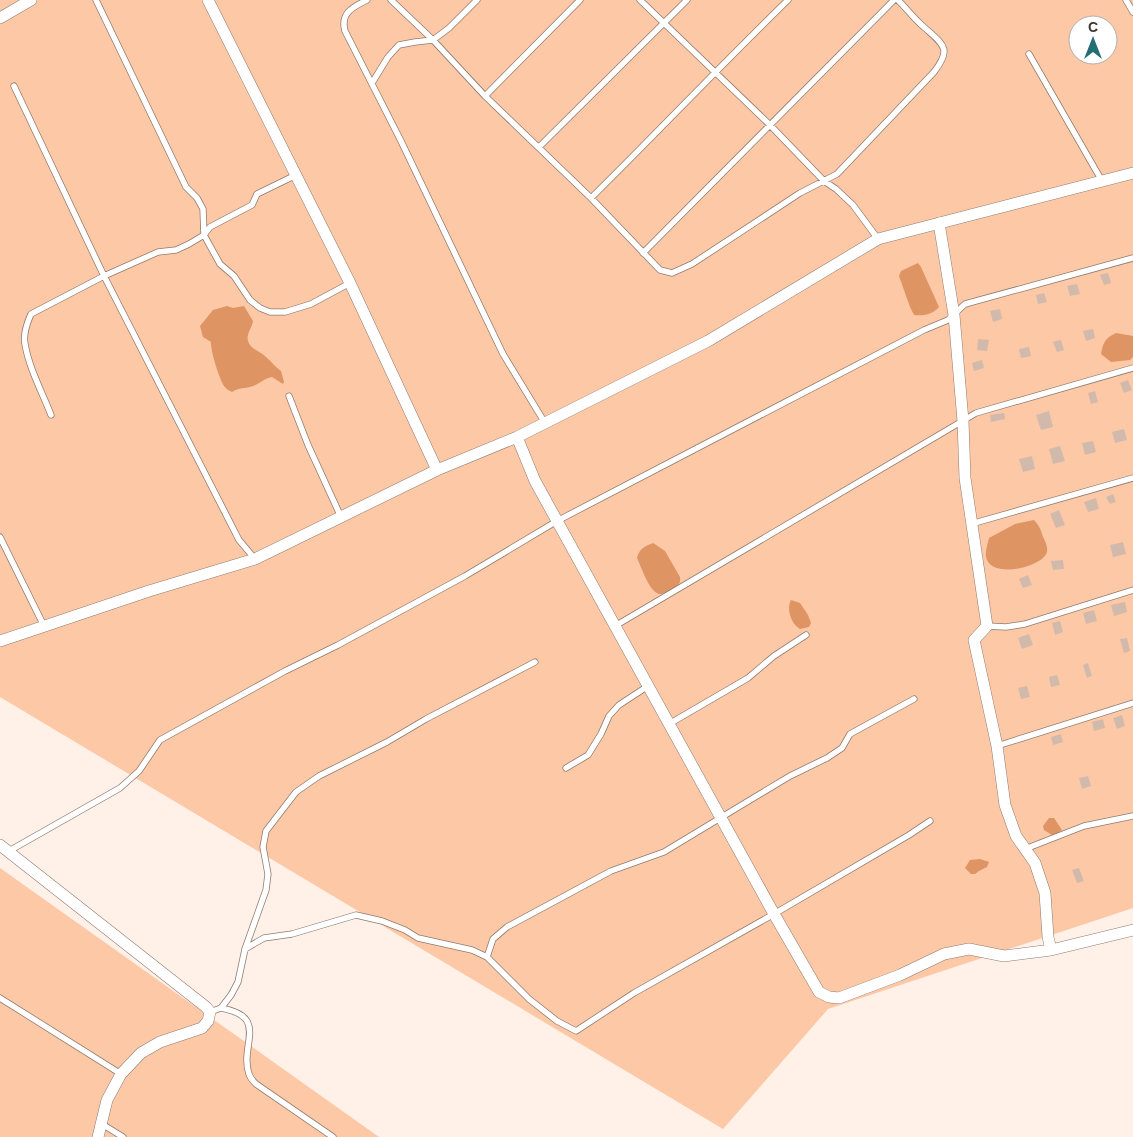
<svg xmlns="http://www.w3.org/2000/svg" width="1133" height="1137" font-family="Barlow,sans-serif">
  <style>
    .green { fill: #fdc8a6; fill-rule: evenodd }
    .water { fill: #de9463 }
    .building { fill: #d1baac }
    .lines { fill: none; stroke-linecap: round; stroke-linejoin: round }
    .service-casing { stroke: #907b6e; stroke-width: 7 }
    .minor-casing { stroke: #907b6e; stroke-width: 12 }
    .service { stroke: #fff; stroke-width: 5.5 }
    .minor { stroke: #fff; stroke-width: 11 }
  </style>
  <rect width="100%" height="100%" fill="#fff0e8"/>
  <path class="green" d="M 0,0 L 1133,0 L 1133,908 L 828,1009 L 723,1129 L 0,697 ZM 1078,25 L 1108,25 L 1108,55 L 1078,55 Z
    M 0,868 L 379,1137 L 0,1137 Z"/>
  <path class="water" d="M 918,263 L 921,267 L 939,307 C 932,315 923,316 914,315 L 910,307 L 899,276 L 901,271 Z
    M 227,306 L 233,308 L 244,306 L 253,321 C 252,328 246,334 248,341 C 250,349 261,352 266,357 C 272,362 275,367 281,371 L 284,382 L 283,384 L 272,377 C 263,379 261,383 253,386 C 245,389 239,387 232,392 C 230,391 226,389 225,387 C 220,382 210,349 211,342 L 203,337 L 200,326 L 213,310 Z
    M 1116,333 L 1133,336 L 1133,357 L 1130,360 L 1111,362 L 1101,354 C 1103,343 1105,338 1116,333 Z
    M 1034,520 C 1039,525 1041,530 1043,537 C 1045,541 1048,547 1047,552 C 1043,567 991,580 986,557 C 985,552 988,543 989,538 L 1015,524 Z
    M 653,543 L 665,551 L 680,577 C 681,584 678,586 672,589 C 669,591 664,594 661,594 C 650,595 641,566 637,558 C 639,549 645,546 653,543 Z
    M 791,600 L 800,603 L 808,615 L 811,623 L 809,627 L 800,629 C 791,624 786,609 791,600 Z
    M 1049,818 L 1054,818 L 1062,830 L 1056,835 L 1052,835 L 1044,830 L 1043,826 Z
    M 980,859 L 989,862 L 987,867 L 979,871 L 975,874 L 971,874 L 965,868 L 970,860 Z"/>
  <path class="building" d="M 1108,273 L 1111,283 L 1104,285 L 1100,275 Z
    M 1077,284 L 1080,294 L 1070,296 L 1067,286 Z
    M 1044,293 L 1047,302 L 1038,304 L 1036,295 Z
    M 1000,309 L 1002,319 L 993,322 L 990,311 Z
    M 1093,329 L 1095,338 L 1086,341 L 1083,331 Z
    M 978,339 L 989,340 L 987,351 L 977,350 Z
    M 1061,340 L 1064,350 L 1057,352 L 1053,342 Z
    M 1029,347 L 1031,356 L 1021,358 L 1019,349 Z
    M 982,360 L 984,368 L 974,371 L 972,363 Z
    M 1128,380 L 1132,390 L 1124,393 L 1120,383 Z
    M 1095,391 L 1098,402 L 1091,404 L 1088,393 Z
    M 1049,411 L 1053,427 L 1041,430 L 1036,415 Z
    M 1004,413 L 1005,419 L 991,422 L 990,415 Z
    M 1124,429 L 1127,440 L 1115,443 L 1112,432 Z
    M 1093,441 L 1096,452 L 1085,455 L 1082,443 Z
    M 1060,446 L 1065,461 L 1053,464 L 1049,449 Z
    M 1032,456 L 1035,469 L 1023,472 L 1019,459 Z
    M 1113,494 L 1116,502 L 1110,504 L 1106,497 Z
    M 1096,498 L 1099,509 L 1088,512 L 1084,502 Z
    M 1059,510 L 1065,525 L 1056,528 L 1050,514 Z
    M 1123,542 L 1126,554 L 1113,557 L 1110,545 Z
    M 1063,560 L 1064,569 L 1053,570 L 1051,561 Z
    M 1028,575 L 1032,585 L 1023,588 L 1019,579 Z
    M 1125,602 L 1127,612 L 1114,616 L 1111,605 Z
    M 1094,610 L 1097,621 L 1086,624 L 1083,613 Z
    M 1060,621 L 1063,632 L 1055,635 L 1052,623 Z
    M 1029,634 L 1033,645 L 1022,649 L 1018,638 Z
    M 1127,638 L 1130,651 L 1124,653 L 1120,639 Z
    M 1088,663 L 1092,676 L 1087,678 L 1083,665 Z
    M 1057,675 L 1060,685 L 1051,687 L 1049,677 Z
    M 1027,686 L 1030,697 L 1021,699 L 1018,688 Z
    M 1122,715 L 1125,726 L 1117,729 L 1113,718 Z
    M 1103,719 L 1105,728 L 1094,731 L 1092,722 Z
    M 1061,734 L 1063,742 L 1053,745 L 1051,737 Z
    M 1088,776 L 1091,786 L 1082,789 L 1079,778 Z
    M 1079,868 L 1084,881 L 1077,883 L 1072,870 Z"/>
  <g class="lines">
    <defs>
      <path id="service" d="M 96,0 L 186,187 L 197,198 L 203,209 L 204,235 L 220,264 L 234,276 L 250,300 L 260,308 L 270,312 L 285,312 L 311,304 L 350,283
        M 367,0 C 353,7 340,13 345,31 L 401,141 L 503,354 L 545,423
        M 391,0 L 433,40 L 485,96 L 591,198 L 660,270 L 672,273 L 692,264 L 800,193 L 837,174 L 934,72 C 952,49 944,45 925,28 C 915,20 907,9 898,0
        M 640,0 L 769,124 L 824,181 L 836,189 L 853,205 L 878,239
        M 1126,0 L 1133,12
        M 1029,54 L 1102,181
        M 372,83 L 388,57 L 399,45 L 415,42 L 433,40 L 449,28 L 477,0
        M 14,86 L 104,276 L 239,540 L 255,559
        M 485,96 L 580,0
        M 539,147 L 687,0
        M 591,198 C 657,133 721,65 788,0
        M 643,253 L 894,0
        M 289,396 L 308,445 L 341,517
        M 51,415 C 42,392 29,368 25,344 C 23,334 27,323 31,314 L 104,276 L 158,252 L 176,250 L 189,244 L 204,235 L 210,227 L 252,205 L 257,194 L 296,175
        M 971,524 L 1133,478
        M 0,537 L 44,626
        M 615,626 L 976,413 L 1133,368
        M 987,626 L 1006,627 L 1025,624 L 1133,590
        M 669,724 L 748,678 L 774,656 L 806,635
        M 997,746 L 1133,703
        M 566,768 L 588,755 L 601,734 L 609,716 L 619,705 L 648,686
        M 1025,849 L 1084,826 L 1133,816
        M 9,851 L 120,788 L 139,771 L 160,740 L 285,671 L 338,645 L 465,576 L 557,521 L 924,330 L 948,320 L 965,304 L 1133,258
        M 245,949 L 264,938 L 292,934 L 356,915 L 382,921 L 405,930 L 418,938 L 472,950 L 487,957 L 529,999 L 557,1021 L 576,1031 L 634,993 L 774,914 L 909,835 L 930,821
        M 487,957 L 493,939 L 507,927 L 611,871 L 664,852 L 755,797 L 790,776 L 827,758 L 842,748 L 850,734 L 914,699
        M 0,998 L 121,1074
        M 221,1008 C 270,1017 239,1045 249,1074 C 250,1078 253,1081 256,1084 L 333,1137
        M 210,1012 L 221,1008 L 231,995 L 238,982 L 245,949 L 266,890 L 268,874 L 263,847 L 266,831 L 296,792 L 319,776 L 387,742 L 426,719 L 535,662
        M 102,1124 L 123,1137"/>
      <path id="minor" d="M 208,0 L 350,283 L 437,470
        M 0,18 L 31,0
        M 939,223 L 954,315 L 963,421 L 965,478 L 987,626 L 974,640 L 997,746 L 1005,805 L 1016,836 L 1035,863 L 1045,893 L 1048,937 L 1051,950
        M 517,437 L 535,481 L 774,914 L 819,992 L 829,997 L 839,998 L 900,975 L 944,954 L 969,949 L 1004,956 L 1051,950 L 1133,930
        M 0,641 L 149,591 L 255,559 L 437,470 L 517,437 L 708,341 L 878,239 L 1133,173
        M 0,845 L 206,1007 L 210,1012 L 208,1021 L 202,1028 L 160,1042 L 141,1053 L 121,1074 L 107,1100 L 98,1137"/>
    </defs>
    <use href="#service" class="service-casing"/>
    <use href="#minor" class="minor-casing"/>
    <use href="#service" class="service"/>
    <use href="#minor" class="minor"/>
  </g>
  <g transform="translate(1093 40)"><circle r="24" fill="#ffffff" stroke="#b2aeac"/>
  <path d="M0-4L9 19L0 12L-9 19Z" fill="#236e75"/>
  <text y="-8" font-size="14" font-weight="bold" text-anchor="middle" fill="#3e352f">С</text>
  </g>
</svg>
